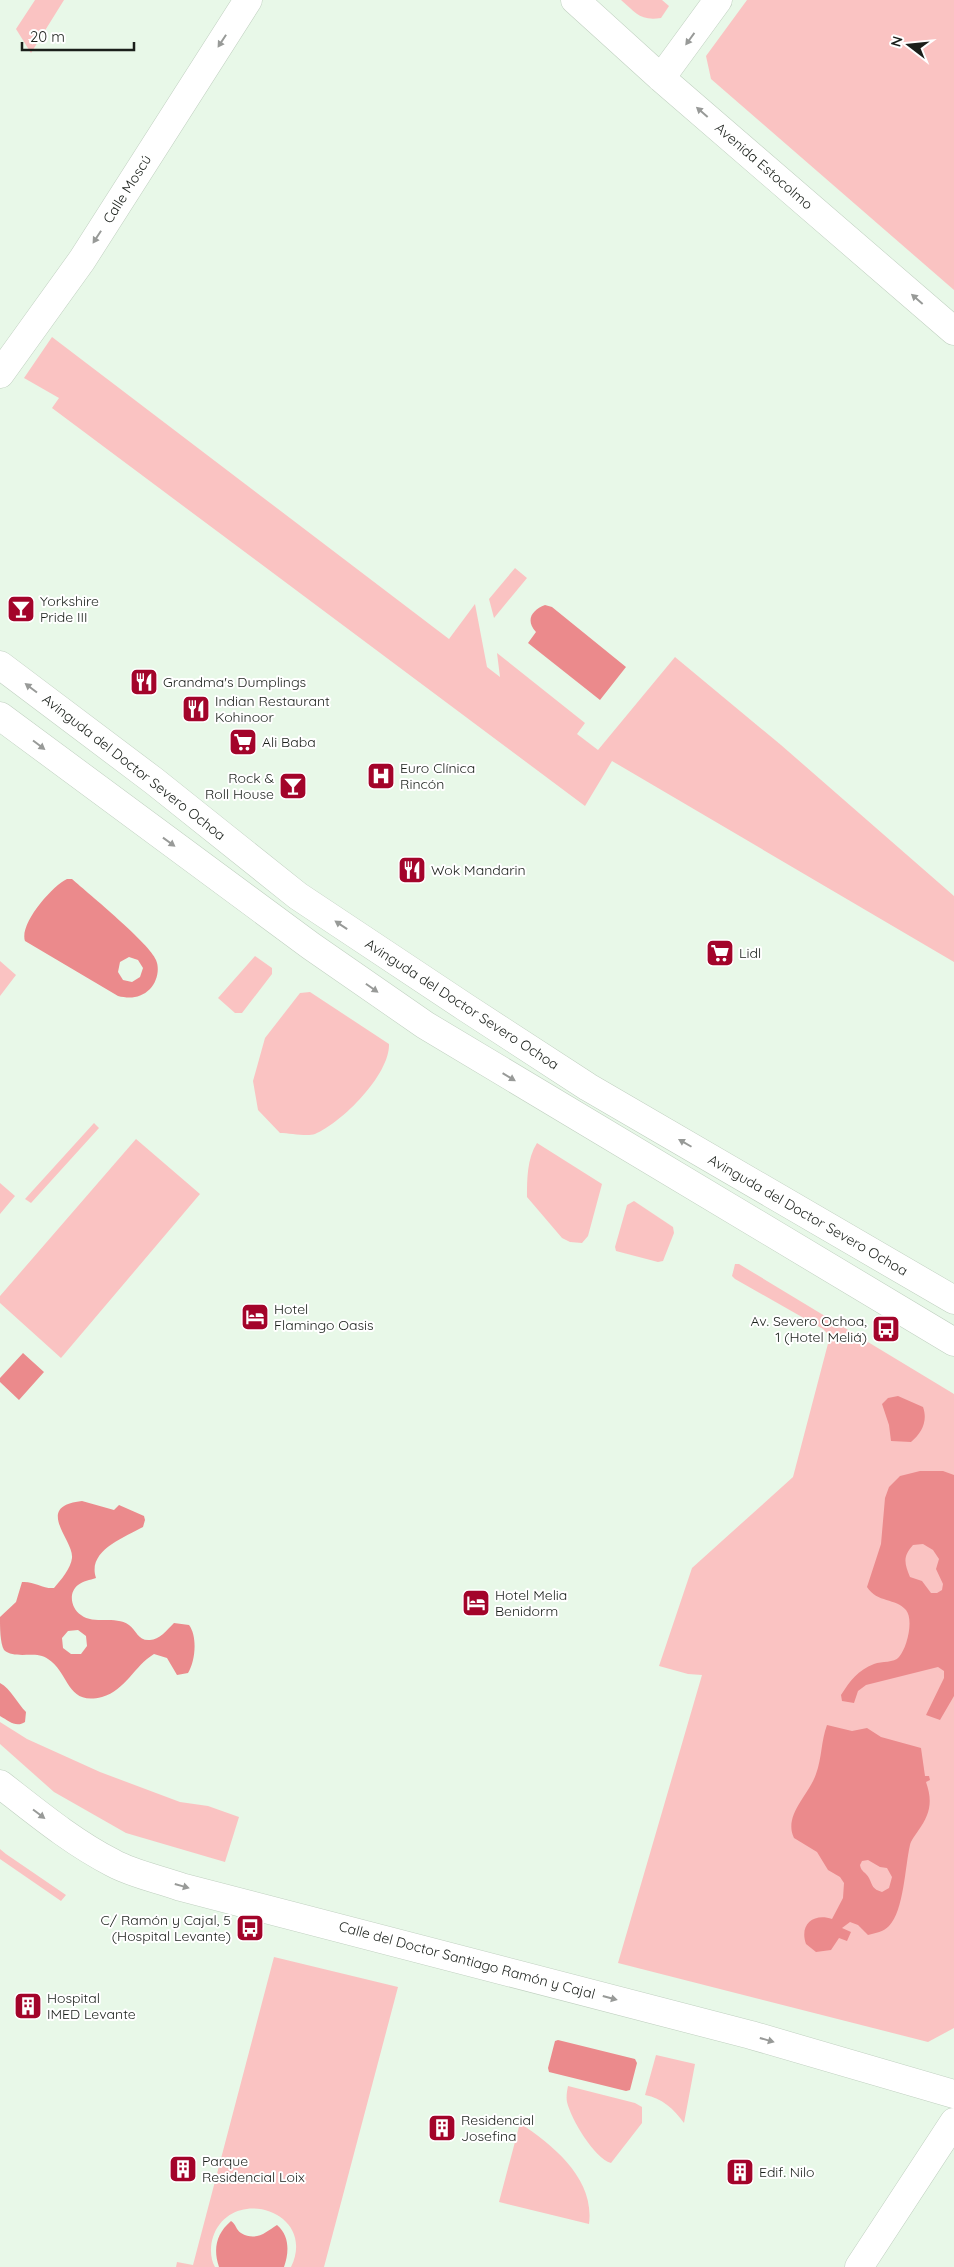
<svg xmlns="http://www.w3.org/2000/svg" width="954" height="2267" font-family="Quicksand,sans-serif">
  <style>
    .green { fill: #fac3c2 }
    .water { fill: #eb8a8c; fill-rule: evenodd }
    .lines { fill: none; stroke-linecap: round; stroke-linejoin: round }
    .minor-casing { stroke: #c0d0c0; stroke-width: 29 }
    .tertiary-casing { stroke: #c0d0c0; stroke-width: 29 }
    .minor { stroke: #fff; stroke-width: 28 }
    .tertiary { stroke: #fff; stroke-width: 28 }
    .oneway { fill: #989a98 }
    .labels { text-anchor: middle; stroke-width: 4; stroke-linejoin: round; paint-order: stroke }
    .street-label { font-size: 14px; fill: #1a1f1a; stroke: #fff }
    .poi-label { font-size: 14px; fill: #1a1f1a; stroke: #fff; text-anchor: start }
  </style>
  <rect width="100%" height="100%" fill="#e8f8e8"/>
  <path class="green" d="M 35,0 L 64,0 L 31,53 L 16,29 Z
    M 621,0 L 662,0 L 669,6 L 661,18 C 640,21 636,13 621,0 Z
    M 747,0 L 954,0 L 954,290 L 711,79 L 706,56 Z
    M 52,337 L 449,639 L 475,604 L 487,667 L 500,677 L 497,653 L 585,723 L 577,734 L 598,750 L 675,657 L 781,745 L 954,896 L 954,962 L 612,761 L 585,806 L 52,408 L 59,398 L 24,378 Z
    M 515,568 L 527,578 L 494,618 L 489,599 Z
    M 255,956 L 272,968 L 272,974 L 242,1013 L 235,1013 L 218,998 Z
    M 0,961 L 16,975 L 0,996 Z
    M 310,992 L 389,1044 C 390,1074 343,1122 315,1134 C 307,1137 290,1133 280,1133 L 258,1110 L 253,1081 L 265,1038 L 300,993 Z
    M 94,1123 L 99,1128 L 31,1203 L 25,1199 Z
    M 136,1139 L 200,1194 L 61,1358 L 0,1303 L 0,1296 Z
    M 537,1143 L 602,1184 L 588,1236 L 582,1243 L 570,1242 L 562,1238 L 527,1197 C 527,1180 527,1158 537,1143 Z
    M 0,1183 L 15,1196 L 0,1214 Z
    M 634,1201 L 673,1227 L 674,1233 L 663,1261 L 658,1262 L 616,1251 L 615,1247 L 627,1205 Z
    M 735,1264 L 739,1264 L 954,1394 L 954,2028 L 928,2042 L 618,1963 L 702,1675 L 688,1674 L 659,1666 L 692,1568 L 793,1477 L 830,1336 L 823,1329 L 735,1279 L 732,1276 Z
    M 0,1722 L 27,1739 L 100,1772 L 180,1802 L 208,1806 L 239,1817 L 225,1862 L 126,1833 L 54,1792 L 0,1744 Z
    M 0,1849 L 6,1854 L 66,1895 L 61,1901 L 0,1859 Z
    M 274,1957 L 398,1987 L 324,2267 L 291,2267 C 318,2211 231,2184 213,2237 C 210,2246 210,2259 215,2267 L 176,2267 L 177,2262 L 193,2265 Z
    M 656,2055 L 695,2064 L 684,2123 C 674,2109 662,2098 645,2095 Z
    M 568,2086 L 635,2103 L 642,2107 L 642,2123 L 611,2163 C 594,2158 571,2119 567,2102 C 566,2097 567,2091 568,2086 Z
    M 520,2123 C 554,2146 595,2179 589,2224 L 499,2202 Z"/>
  <path class="water" d="M 545,605 L 552,607 L 626,667 L 600,700 L 528,643 L 536,632 C 525,620 532,610 545,605 Z
    M 67,879 L 72,879 C 89,894 150,944 156,960 C 160,969 157,982 150,989 C 141,998 130,999 118,996 L 25,941 C 19,924 52,886 67,879 ZM 129,957 L 138,960 L 143,968 L 140,977 L 132,982 L 123,980 L 118,972 L 120,962 Z
    M 23,1353 L 44,1372 L 19,1400 L 0,1382 L 0,1378 Z
    M 898,1396 L 923,1407 C 928,1421 922,1433 911,1442 L 891,1441 L 889,1425 L 882,1404 L 888,1398 Z
    M 920,1471 L 943,1471 L 954,1475 L 954,1696 L 940,1720 L 926,1715 L 944,1678 L 944,1671 L 938,1667 L 866,1685 L 858,1691 L 854,1703 L 842,1701 L 841,1695 C 850,1681 858,1670 874,1664 C 882,1661 894,1663 899,1657 C 907,1648 914,1620 906,1610 C 896,1598 877,1603 867,1587 L 881,1544 L 885,1498 L 889,1487 L 900,1476 ZM 923,1544 L 933,1550 L 939,1559 L 936,1569 L 943,1584 L 942,1590 L 937,1593 L 931,1593 L 922,1581 L 910,1577 C 904,1563 903,1556 913,1545 Z
    M 82,1501 L 114,1510 L 119,1505 L 144,1516 L 145,1520 L 143,1527 C 123,1538 87,1551 96,1578 C 90,1580 83,1581 78,1585 C 68,1593 71,1608 81,1615 C 94,1625 115,1615 129,1625 C 137,1631 138,1641 150,1640 C 159,1640 167,1630 174,1623 L 189,1625 C 198,1637 195,1662 188,1673 L 177,1675 L 167,1658 L 154,1654 C 134,1666 126,1690 102,1697 C 66,1706 70,1673 48,1659 C 36,1650 15,1660 4,1650 C 0,1643 0,1627 0,1617 L 16,1602 L 22,1582 C 34,1581 43,1589 54,1588 C 61,1580 71,1568 72,1558 C 74,1540 33,1506 82,1501 ZM 68,1631 L 78,1630 L 86,1636 L 87,1646 L 81,1654 L 71,1654 L 63,1648 L 62,1638 Z
    M 0,1683 C 11,1689 17,1703 26,1712 L 25,1722 C 16,1728 9,1721 0,1716 Z
    M 827,1725 L 852,1731 L 867,1728 L 881,1737 L 921,1748 L 925,1776 L 929,1776 L 930,1780 L 926,1782 C 933,1802 930,1814 918,1831 C 915,1836 911,1840 910,1845 C 905,1866 904,1911 889,1926 C 883,1932 876,1933 868,1935 L 858,1925 L 850,1922 L 842,1928 L 851,1932 L 847,1941 L 839,1938 L 831,1950 L 816,1952 L 806,1944 C 799,1924 814,1913 832,1919 L 843,1898 L 844,1883 L 840,1877 L 828,1870 L 817,1852 L 794,1838 C 783,1815 809,1795 816,1774 C 822,1758 821,1741 827,1725 ZM 868,1860 L 880,1867 L 887,1868 L 892,1877 L 889,1888 L 882,1892 C 872,1889 873,1886 869,1878 C 866,1872 861,1872 860,1865 L 862,1861 Z
    M 558,2040 L 635,2059 L 637,2063 L 630,2090 L 626,2091 L 549,2072 L 548,2068 L 555,2041 Z
    M 231,2221 C 236,2224 236,2230 241,2233 C 256,2242 266,2232 277,2225 C 290,2236 289,2253 284,2267 L 219,2267 C 213,2249 216,2234 231,2221 Z"/>
  <g class="lines">
    <defs>
      <path id="minor" d="M 575,0 L 661,78 L 954,331
        M 661,78 L 718,0
        M 0,374 L 82,260 L 248,0
        M 0,1784 C 36,1812 72,1842 113,1863 C 133,1874 159,1879 181,1887 L 751,2035 L 954,2094
        M 859,2267 L 954,2122"/>
      <path id="tertiary" d="M 0,665 L 154,781 L 298,896 L 465,1007 L 588,1087 L 954,1300
        M 0,716 L 311,946 L 425,1025 L 954,1342"/>
    </defs>
    <use href="#minor" class="minor-casing"/>
    <use href="#tertiary" class="tertiary-casing"/>
    <use href="#minor" class="minor"/>
    <use href="#tertiary" class="tertiary"/>
  </g>
  <defs><path id="oneway-solid" d="M-6-.8H1V-3.2L6.5 0L1 3.2V.8H-6Z" transform="scale(1.25)"/></defs>
  <g class="oneway">
    <use href="#oneway-solid" transform="translate(690 39) rotate(126)"/>
    <use href="#oneway-solid" transform="translate(222 41) rotate(123)"/>
    <use href="#oneway-solid" transform="translate(702 112) rotate(-139)"/>
    <use href="#oneway-solid" transform="translate(97 237) rotate(123)"/>
    <use href="#oneway-solid" transform="translate(917 299) rotate(-139)"/>
    <use href="#oneway-solid" transform="translate(31 688) rotate(-143)"/>
    <use href="#oneway-solid" transform="translate(39 745) rotate(37)"/>
    <use href="#oneway-solid" transform="translate(169 842) rotate(36)"/>
    <use href="#oneway-solid" transform="translate(341 925) rotate(-146)"/>
    <use href="#oneway-solid" transform="translate(372 988) rotate(35)"/>
    <use href="#oneway-solid" transform="translate(509 1077) rotate(31)"/>
    <use href="#oneway-solid" transform="translate(685 1143) rotate(-150)"/>
    <use href="#oneway-solid" transform="translate(39 1814) rotate(37)"/>
    <use href="#oneway-solid" transform="translate(182 1886) rotate(16)"/>
    <use href="#oneway-solid" transform="translate(610 1998) rotate(15)"/>
    <use href="#oneway-solid" transform="translate(767 2040) rotate(16)"/>
  </g>
  <defs>
    <symbol id="bar-square" viewBox="-11 -11 22 22"><rect x="-9" y="-9" width="18" height="18" rx="4" fill="#a3042a" stroke="#fff"/><path d="M-6-5H6L.8 .8V4.5H3.5V6h-7V4.5H-.8V.8Z" fill="#fff"/></symbol>
    <symbol id="restaurant-square" viewBox="-11 -11 22 22"><rect x="-9" y="-9" width="18" height="18" rx="4" fill="#a3042a" stroke="#fff"/><path d="M-5-6h1v4h1v-4h1v4h1v-4h1v5L-1.5 .5V6h-2V.5L-5-1ZM5-6V6H3V1.5H1.5Q1.5-4 5-6Z" fill="#fff"/></symbol>
    <symbol id="supermarket-square" viewBox="-11 -11 22 22"><rect x="-9" y="-9" width="18" height="18" rx="4" fill="#a3042a" stroke="#fff"/><path d="M-6-5.5h2.5l.6 2H6L4.5 2H-2.5L-4.4-4H-6ZM-1.5 3.2a1.3 1.3 0 1 0 .1 0ZM3 3.2a1.3 1.3 0 1 0 .1 0Z" fill="#fff"/></symbol>
    <symbol id="hospital-square" viewBox="-11 -11 22 22"><rect x="-9" y="-9" width="18" height="18" rx="4" fill="#a3042a" stroke="#fff"/><path d="M-5-5h3v3.5h4V-5h3V5h-3V1.5h-4V5h-3Z" fill="#fff"/></symbol>
    <symbol id="hotel-square" viewBox="-11 -11 22 22"><rect x="-9" y="-9" width="18" height="18" rx="4" fill="#a3042a" stroke="#fff"/><path d="M-6-4.5h1.5V1H6V5H4.5V3h-9V5H-6ZM-4 0a1.8 1.8 0 1 1 3.6 0ZM.5 0V-2.5h3Q6-2.5 6 0Z" fill="#fff"/></symbol>
    <symbol id="bus-square" viewBox="-11 -11 22 22"><rect x="-9" y="-9" width="18" height="18" rx="4" fill="#a3042a" stroke="#fff"/><path d="M-5-6H5V4H4V6H2V4H-2V6H-4V4H-5ZM-3.5-4V0h7V-4ZM-3.5 1.2v1.5H-2V1.2ZM2 1.2v1.5H3.5V1.2Z" fill="#fff"/></symbol>
    <symbol id="building-square" viewBox="-11 -11 22 22"><rect x="-9" y="-9" width="18" height="18" rx="4" fill="#a3042a" stroke="#fff"/><path d="M-4-6H4V6H1V3H-1V6H-4ZM-2.5-4.3h1.7v1.8h-1.7ZM.8-4.3h1.7v1.8H.8ZM-2.5-1h1.7V.8h-1.7ZM.8-1h1.7V.8H.8Z" fill="#fff"/></symbol>
  </defs>
  <g fill-rule="evenodd">
    <use href="#bar-square" x="5" y="593" width="32" height="32"/>
    <use href="#restaurant-square" x="128" y="666" width="32" height="32"/>
    <use href="#restaurant-square" x="180" y="693" width="32" height="32"/>
    <use href="#supermarket-square" x="227" y="726" width="32" height="32"/>
    <use href="#hospital-square" x="365" y="760" width="32" height="32"/>
    <use href="#bar-square" x="277" y="770" width="32" height="32"/>
    <use href="#restaurant-square" x="396" y="854" width="32" height="32"/>
    <use href="#supermarket-square" x="704" y="937" width="32" height="32"/>
    <use href="#hotel-square" x="239" y="1301" width="32" height="32"/>
    <use href="#bus-square" x="870" y="1313" width="32" height="32"/>
    <use href="#hotel-square" x="460" y="1587" width="32" height="32"/>
    <use href="#bus-square" x="234" y="1912" width="32" height="32"/>
    <use href="#building-square" x="12" y="1990" width="32" height="32"/>
    <use href="#building-square" x="426" y="2112" width="32" height="32"/>
    <use href="#building-square" x="167" y="2153" width="32" height="32"/>
    <use href="#building-square" x="724" y="2156" width="32" height="32"/>
  </g>
  <g class="labels">
    <g class="street-label">
      <text transform="translate(764 166) rotate(41)" y="5">Avenida Estocolmo</text>
      <text transform="translate(127 189) rotate(-58)" y="5">Calle Moscú</text>
      <text transform="translate(134 767) rotate(38)" y="5">Avinguda del Doctor Severo Ochoa</text>
      <text transform="translate(462 1004) rotate(33)" y="5">Avinguda del Doctor Severo Ochoa</text>
      <text transform="translate(808 1215) rotate(30)" y="5">Avinguda del Doctor Severo Ochoa</text>
      <text transform="translate(467 1960) rotate(15)" y="5">Calle del Doctor Santiago Ramón y Cajal</text>
    </g>
    <g class="poi-label">
      <text x="40" y="606">Yorkshire<tspan x="40" dy="16">Pride III</tspan></text>
      <text x="163" y="687">Grandma's Dumplings</text>
      <text x="215" y="706">Indian Restaurant<tspan x="215" dy="16">Kohinoor</tspan></text>
      <text x="262" y="747">Ali Baba</text>
      <text x="400" y="773">Euro Clínica<tspan x="400" dy="16">Rincón</tspan></text>
      <text x="274" y="783" text-anchor="end">Rock &amp;<tspan x="274" dy="16">Roll House</tspan></text>
      <text x="431" y="875">Wok Mandarin</text>
      <text x="739" y="958">Lidl</text>
      <text x="274" y="1314">Hotel<tspan x="274" dy="16">Flamingo Oasis</tspan></text>
      <text x="867" y="1326" text-anchor="end">Av. Severo Ochoa,<tspan x="867" dy="16">1 (Hotel Meliá)</tspan></text>
      <text x="495" y="1600">Hotel Melia<tspan x="495" dy="16">Benidorm</tspan></text>
      <text x="231" y="1925" text-anchor="end">C/ Ramón y Cajal, 5<tspan x="231" dy="16">(Hospital Levante)</tspan></text>
      <text x="47" y="2003">Hospital<tspan x="47" dy="16">IMED Levante</tspan></text>
      <text x="461" y="2125">Residencial<tspan x="461" dy="16">Josefina</tspan></text>
      <text x="202" y="2166">Parque<tspan x="202" dy="16">Residencial Loix</tspan></text>
      <text x="759" y="2177">Edif. Nilo</text>
    </g>
  </g>
  <g transform="translate(909 45) rotate(286)" stroke="#ffffff" stroke-width="4" paint-order="stroke">
  <path d="M0-4L9 19L0 12L-9 19Z" fill="#1a1f1a"/>
  <text y="-8" font-size="14" font-weight="bold" text-anchor="middle" fill="#1a1f1a">N</text>
  </g>
  <path d="M22 42v8h112v-8" fill="none" stroke="#1a1f1a" stroke-width="2.5"/>
  <text x="30" y="42" font-size="15" fill="#1a1f1a" stroke="#ffffff" stroke-width="4" paint-order="stroke">20 m</text>
</svg>
